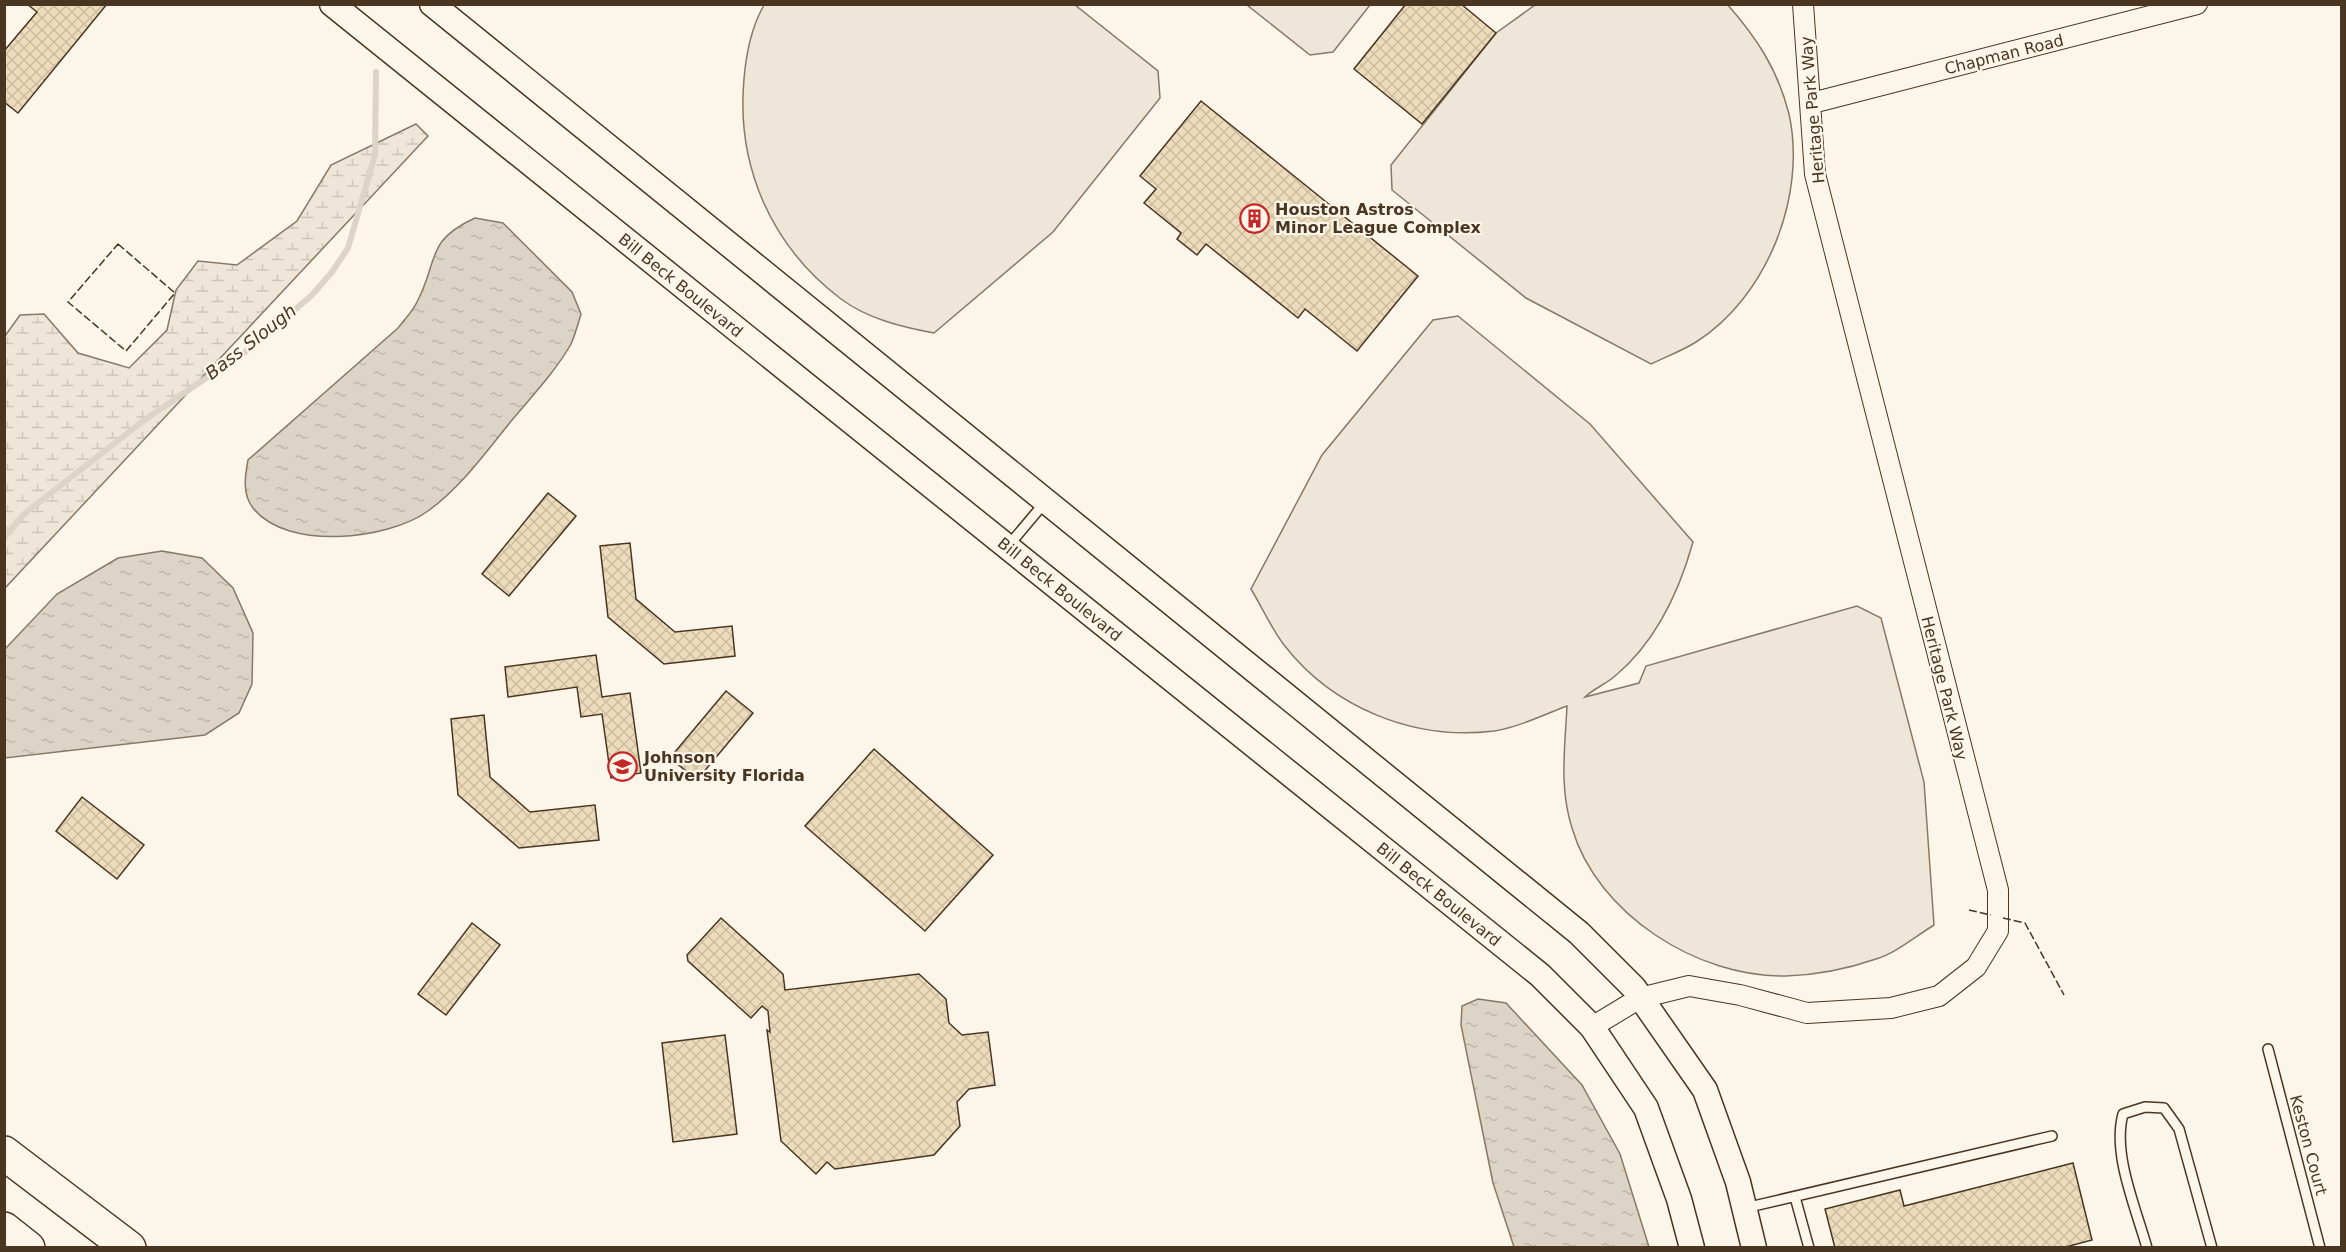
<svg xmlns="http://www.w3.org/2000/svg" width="2346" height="1252" font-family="'DejaVu Sans',sans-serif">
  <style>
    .wetland { fill: url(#wetland-marsh); stroke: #887966; stroke-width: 1.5 }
    .pitch { fill: #ede6d9; stroke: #887966; stroke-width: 1.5 }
    .water { fill: url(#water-ripples); stroke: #887966; stroke-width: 1.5 }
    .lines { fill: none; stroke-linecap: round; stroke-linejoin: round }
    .stream { stroke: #dcd4c6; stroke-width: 6 }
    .building { fill: url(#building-cross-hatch); stroke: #4a3520; stroke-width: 1.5 }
    .service-casing { stroke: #4a3520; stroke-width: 12 }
    .minor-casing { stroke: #4a3520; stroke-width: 22 }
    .tertiary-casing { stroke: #4a3520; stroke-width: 27 }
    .motorway-casing { stroke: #4a3520; stroke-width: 36 }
    .service { stroke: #fbf6e9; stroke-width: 9 }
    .minor { stroke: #fbf6e9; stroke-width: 20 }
    .tertiary { stroke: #fbf6e9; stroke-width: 24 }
    .motorway { stroke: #fbf6e9; stroke-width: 33 }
    .fence { stroke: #4a3520; stroke-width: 1.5; stroke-dasharray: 8 3; stroke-linecap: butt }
    .labels { text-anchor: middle; stroke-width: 4.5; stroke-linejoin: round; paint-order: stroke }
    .street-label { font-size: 16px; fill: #4a3520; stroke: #fbf6e9 }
    .poi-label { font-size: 16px; font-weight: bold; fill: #4a3520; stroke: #fbf6e9; text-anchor: start }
    .water-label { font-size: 18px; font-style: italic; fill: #4a3520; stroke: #fbf6e9 }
  </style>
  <defs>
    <pattern id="wetland-marsh" width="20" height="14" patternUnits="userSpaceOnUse" patternTransform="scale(1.5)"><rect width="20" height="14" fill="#ede6d9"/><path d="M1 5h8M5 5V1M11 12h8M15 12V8" fill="none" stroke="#cdc6ba"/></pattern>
    <pattern id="water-ripples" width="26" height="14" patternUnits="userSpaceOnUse" patternTransform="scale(1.5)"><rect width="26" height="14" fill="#dcd4c6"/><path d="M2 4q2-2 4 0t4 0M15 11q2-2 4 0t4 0" fill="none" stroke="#beb7aa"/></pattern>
    <pattern id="building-cross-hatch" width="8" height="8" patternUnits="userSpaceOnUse" patternTransform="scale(1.5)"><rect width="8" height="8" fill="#ecdcbc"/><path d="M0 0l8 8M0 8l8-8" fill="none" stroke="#ccbda1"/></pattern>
  </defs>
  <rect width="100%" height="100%" fill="#fbf6e9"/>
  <path class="wetland" d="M 416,124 L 428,136 L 5,588 L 5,336 L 20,315 L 44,314 L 78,353 L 129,368 L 167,330 L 176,290 L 198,261 L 237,265 L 297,221 L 331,165 Z"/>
  <path class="pitch" d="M 1727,4 C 1757,38 1778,70 1789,114 C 1807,196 1767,297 1696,342 C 1682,351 1665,357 1651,364 L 1526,298 L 1392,190 L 1391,165 L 1496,33 L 1535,5 Z
    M 764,5 L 1075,5 L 1158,71 L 1160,98 L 1053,232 L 934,333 C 902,327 868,319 841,299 C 771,246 736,166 744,79 C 746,54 752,26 764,5 Z
    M 1247,5 L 1370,4 L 1370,5 L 1333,52 L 1310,55 Z
    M 1458,316 L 1590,424 L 1693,542 C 1679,592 1656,642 1615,676 C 1606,684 1593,689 1585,697 L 1639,683 L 1646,666 L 1857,606 L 1881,618 L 1924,782 L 1934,925 C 1916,936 1896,953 1876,959 C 1847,969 1816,975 1786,976 C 1698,978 1597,914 1572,828 C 1559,787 1565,748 1567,706 C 1543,715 1519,727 1494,731 C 1414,741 1333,708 1284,645 C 1271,628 1262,607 1251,589 L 1322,455 L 1433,320 Z"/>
  <path class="water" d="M 475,218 L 503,223 L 572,292 L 581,314 C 578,324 575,335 571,344 C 555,372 532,396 512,420 C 486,452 462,486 428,511 C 388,540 287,551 253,508 C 242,494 245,476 248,460 L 398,328 C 404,320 413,311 417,302 C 439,260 425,241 475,218 Z
    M 162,551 L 202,558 L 233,588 L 253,633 L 252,684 L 239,713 L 205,735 L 5,758 L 5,649 L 57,594 L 118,558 Z
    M 1478,999 L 1506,1003 L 1582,1085 L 1620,1154 L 1649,1247 L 1514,1247 L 1493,1183 L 1461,1025 L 1462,1006 Z"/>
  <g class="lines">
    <path class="stream" d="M 4,538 L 24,514 L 143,421 L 252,347 L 312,295 L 332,272 L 348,248 L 375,155 L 376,72"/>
  </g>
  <path class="building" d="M 27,4 L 107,4 L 18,113 L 4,102 L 4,51 L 37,12 Z
    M 1406,4 L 1461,4 L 1496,33 L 1422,124 L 1354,69 Z
    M 1201,101 L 1418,276 L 1357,351 L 1305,309 L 1298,318 L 1206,244 L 1197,255 L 1177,239 L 1181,233 L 1144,203 L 1156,189 L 1140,176 Z
    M 548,493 L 576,516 L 509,596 L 482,574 Z
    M 630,543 L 636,599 L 675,632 L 732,626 L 735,656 L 664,664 L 608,617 L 600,546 Z
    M 596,655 L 602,697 L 630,693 L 641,773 L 611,778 L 602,714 L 581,717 L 577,687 L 508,697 L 505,667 Z
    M 726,691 L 753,713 L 697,780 L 670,758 Z
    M 484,715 L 490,777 L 530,812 L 595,805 L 599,840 L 519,848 L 458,795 L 451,719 Z
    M 874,749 L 993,855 L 925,931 L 805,826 Z
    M 82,797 L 144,845 L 117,879 L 56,831 Z
    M 721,918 L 783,974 L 785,990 L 919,974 L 946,999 L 949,1023 L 962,1035 L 988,1032 L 995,1085 L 969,1089 L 957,1102 L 960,1126 L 934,1155 L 835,1169 L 827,1162 L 816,1174 L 781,1141 L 767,1030 L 770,1032 L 768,1011 L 762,1006 L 751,1018 L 688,961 L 687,955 Z
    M 472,923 L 500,945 L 446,1015 L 418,994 Z
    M 725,1035 L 737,1134 L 673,1142 L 662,1043 Z
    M 2073,1163 L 2092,1240 L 2062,1248 L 1835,1248 L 1825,1209 L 1900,1190 L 1904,1206 Z"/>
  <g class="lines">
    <defs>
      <path id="service" d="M 1009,545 L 1046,501
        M 2268,1049 L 2320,1248
        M 1795,1197 L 1809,1248
        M 1745,1208 L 2052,1136
        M 2147,1248 C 2136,1208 2112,1154 2123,1114 L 2145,1107 L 2164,1108 L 2179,1129 L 2212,1248"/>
      <path id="minor" d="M 1812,103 L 2197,4
        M 1592,1027 L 1640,998 L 1689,986 L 1740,995 L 1807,1013 L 1891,1008 L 1939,996 L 1976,967 L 1998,931 L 1998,890 L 1815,174 L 1803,4"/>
      <path id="tertiary" d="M 332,4 L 1540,975 L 1592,1027 L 1646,1108 L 1679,1199 L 1692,1248
        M 432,4 L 1579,933 L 1634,988 L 1705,1090 L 1738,1182 L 1754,1248"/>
      <path id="motorway" d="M 4,1153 L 129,1248
        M 4,1229 L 28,1248"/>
    </defs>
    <use href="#service" class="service-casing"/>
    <use href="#minor" class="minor-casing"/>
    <use href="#tertiary" class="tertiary-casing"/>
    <use href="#motorway" class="motorway-casing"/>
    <use href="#service" class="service"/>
    <use href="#minor" class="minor"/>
    <use href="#tertiary" class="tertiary"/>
    <use href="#motorway" class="motorway"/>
    <path class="fence" d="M 118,244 L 175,293 L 126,351 L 68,302 Z
      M 1969,910 L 1991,915
      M 2003,918 L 2025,923 L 2064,995"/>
  </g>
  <defs>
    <symbol id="building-ring" viewBox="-11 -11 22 22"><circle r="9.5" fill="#fbf6e9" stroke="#c62828" stroke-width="1.5"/><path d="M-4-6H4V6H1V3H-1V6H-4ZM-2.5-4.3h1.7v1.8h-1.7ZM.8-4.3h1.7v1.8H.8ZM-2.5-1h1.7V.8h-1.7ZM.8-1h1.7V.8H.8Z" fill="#c62828"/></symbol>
    <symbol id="university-ring" viewBox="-11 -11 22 22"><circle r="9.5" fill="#fbf6e9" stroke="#c62828" stroke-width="1.5"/><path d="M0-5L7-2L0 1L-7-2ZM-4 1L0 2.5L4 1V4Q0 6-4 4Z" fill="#c62828"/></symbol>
  </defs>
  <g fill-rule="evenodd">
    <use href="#building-ring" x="1238" y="202" width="33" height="33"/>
    <use href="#university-ring" x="606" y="750" width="33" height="33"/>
  </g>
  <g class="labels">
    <g class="street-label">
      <text transform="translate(2004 54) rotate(-14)" y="6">Chapman Road</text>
      <text transform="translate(1812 110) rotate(-95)" y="6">Heritage Park Way</text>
      <text transform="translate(681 285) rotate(39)" y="6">Bill Beck Boulevard</text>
      <text transform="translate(1060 589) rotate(39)" y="6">Bill Beck Boulevard</text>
      <text transform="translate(1945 688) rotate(76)" y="6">Heritage Park Way</text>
      <text transform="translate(1439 894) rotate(39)" y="6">Bill Beck Boulevard</text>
      <text transform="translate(2309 1145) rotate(75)" y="6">Keston Court</text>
    </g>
    <g class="poi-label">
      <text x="1275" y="215">Houston Astros<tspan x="1275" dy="18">Minor League Complex</tspan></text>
      <text x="644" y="763">Johnson<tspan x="644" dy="18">University Florida</tspan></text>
    </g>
    <g class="water-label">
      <text transform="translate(251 342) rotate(-38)" y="6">Bass Slough</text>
    </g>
  </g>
  <rect width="2346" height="1252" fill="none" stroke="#4a3520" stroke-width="12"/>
</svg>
